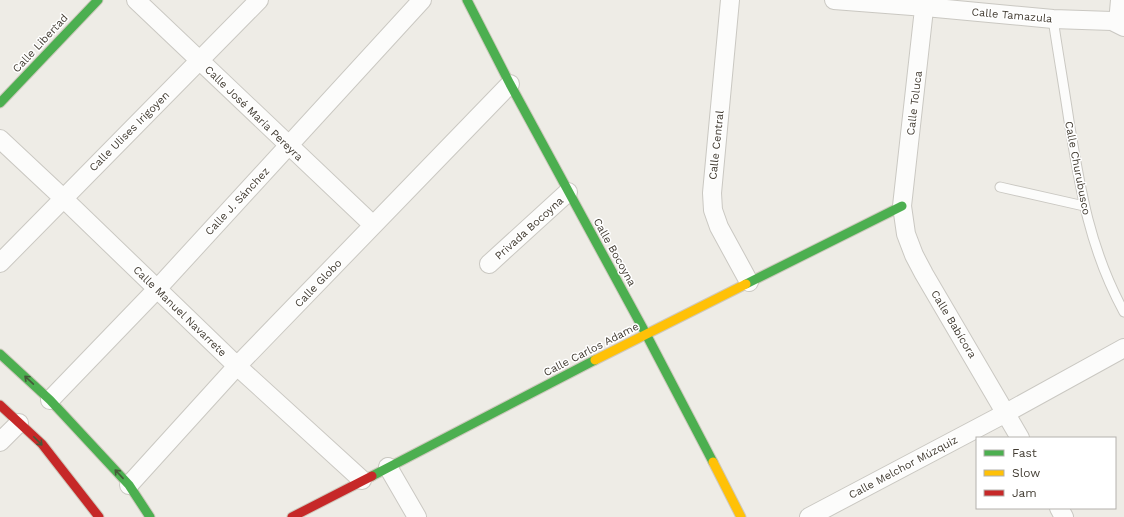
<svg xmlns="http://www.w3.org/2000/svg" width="1124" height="517" font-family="'Work Sans',sans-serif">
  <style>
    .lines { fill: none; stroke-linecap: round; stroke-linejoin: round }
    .lane-casing { stroke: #cac8c2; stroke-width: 11 }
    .street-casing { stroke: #cac8c2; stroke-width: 20 }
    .fast-casing { stroke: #cec9bd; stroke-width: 11 }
    .slow-casing { stroke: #cec9bd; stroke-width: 11 }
    .jam-casing { stroke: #cec9bd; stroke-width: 11 }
    .lane { stroke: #fcfcfb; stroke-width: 9 }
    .street { stroke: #fcfcfb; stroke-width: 18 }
    .fast { stroke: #4caf50; stroke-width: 9 }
    .slow { stroke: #ffc107; stroke-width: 9 }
    .jam { stroke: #c62828; stroke-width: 9 }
    .oneway { stroke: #455a3a }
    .labels { text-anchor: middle; stroke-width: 3; stroke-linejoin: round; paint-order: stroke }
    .street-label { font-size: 11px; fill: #433d33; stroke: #fff }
  </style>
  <rect width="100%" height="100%" fill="#eeece6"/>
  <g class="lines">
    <defs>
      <path id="lane" d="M 1053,19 C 1058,53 1064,87 1069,121 C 1080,189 1090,250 1124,312
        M 1000,187 L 1084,206"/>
      <path id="street" d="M 136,0 L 373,225
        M 730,0 L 712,193 L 713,210 L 719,227 L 749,282
        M 834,0 L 925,7 L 1053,19 L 1112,21 L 1124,27
        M 925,0 L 902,206 L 906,234 L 914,255 L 924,274 L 1020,438
        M 1118,23 L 1120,0
        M 0,139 L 63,198 L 237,366 L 362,480
        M 0,263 L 259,0
        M 489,264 L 568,192
        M 50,400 L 157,289 L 422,0
        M 0,442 L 19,423
        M 388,467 L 417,517
        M 129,485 L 237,366 L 510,84
        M 1059,508 L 1064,517
        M 809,517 L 1006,413 L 1124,348"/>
      <path id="fast" d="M 467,0 L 510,84 L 646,334 L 713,462
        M 0,103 L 98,0
        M 746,284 L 902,206
        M 0,354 L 50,400 L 129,485 L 150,517
        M 372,476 L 595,360"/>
      <path id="slow" d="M 595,360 L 746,284
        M 713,462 L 741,517"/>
      <path id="jam" d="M 0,405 L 42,444 L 99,517
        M 292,517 L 372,476"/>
    </defs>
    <use href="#lane" class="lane-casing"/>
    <use href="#street" class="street-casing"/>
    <use href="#fast" class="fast-casing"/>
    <use href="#slow" class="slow-casing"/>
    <use href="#jam" class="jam-casing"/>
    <use href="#lane" class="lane"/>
    <use href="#street" class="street"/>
    <use href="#fast" class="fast"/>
    <use href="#slow" class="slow"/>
    <use href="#jam" class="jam"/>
  </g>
  <defs><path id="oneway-shaft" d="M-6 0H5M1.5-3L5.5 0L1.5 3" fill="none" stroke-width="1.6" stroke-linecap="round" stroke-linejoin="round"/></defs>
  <g class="oneway">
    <use href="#oneway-shaft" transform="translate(29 380) rotate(-137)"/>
    <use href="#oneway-shaft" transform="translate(38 441) rotate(45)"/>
    <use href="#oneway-shaft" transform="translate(119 474) rotate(-133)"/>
  </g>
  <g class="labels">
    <g class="street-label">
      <text transform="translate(1012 15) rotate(5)" y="4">Calle Tamazula</text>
      <text transform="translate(40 43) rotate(-47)" y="4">Calle Libertad</text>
      <text transform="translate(914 103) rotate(-83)" y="4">Calle Toluca</text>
      <text transform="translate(254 113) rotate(44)" y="4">Calle José María Pereyra</text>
      <text transform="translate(129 131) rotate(-45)" y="4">Calle Ulises Irigoyen</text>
      <text transform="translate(716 145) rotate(-84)" y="4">Calle Central</text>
      <text transform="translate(1078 168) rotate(79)" y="4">Calle Churubusco</text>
      <text transform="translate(237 201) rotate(-47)" y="4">Calle J. Sánchez</text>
      <text transform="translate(529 228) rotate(-42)" y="4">Privada Bocoyna</text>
      <text transform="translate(615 252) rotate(61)" y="4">Calle Bocoyna</text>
      <text transform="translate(318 283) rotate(-46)" y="4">Calle Globo</text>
      <text transform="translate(180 311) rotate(44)" y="4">Calle Manuel Navarrete</text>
      <text transform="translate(954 324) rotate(59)" y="4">Calle Babícora</text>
      <text transform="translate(591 349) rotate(-27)" y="4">Calle Carlos Adame</text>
      <text transform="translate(903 467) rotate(-28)" y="4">Calle Melchor Múzquiz</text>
    </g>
  </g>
  <rect x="976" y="437" width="140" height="72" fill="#ffffff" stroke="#b4b1ad"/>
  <rect x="984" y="450" width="20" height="6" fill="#4caf50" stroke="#b4b1ad"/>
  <text x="1012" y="457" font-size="12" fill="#433d33">Fast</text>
  <rect x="984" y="470" width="20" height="6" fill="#ffc107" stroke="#b4b1ad"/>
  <text x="1012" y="477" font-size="12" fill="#433d33">Slow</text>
  <rect x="984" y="490" width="20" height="6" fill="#c62828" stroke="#b4b1ad"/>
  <text x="1012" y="497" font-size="12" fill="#433d33">Jam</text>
</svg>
